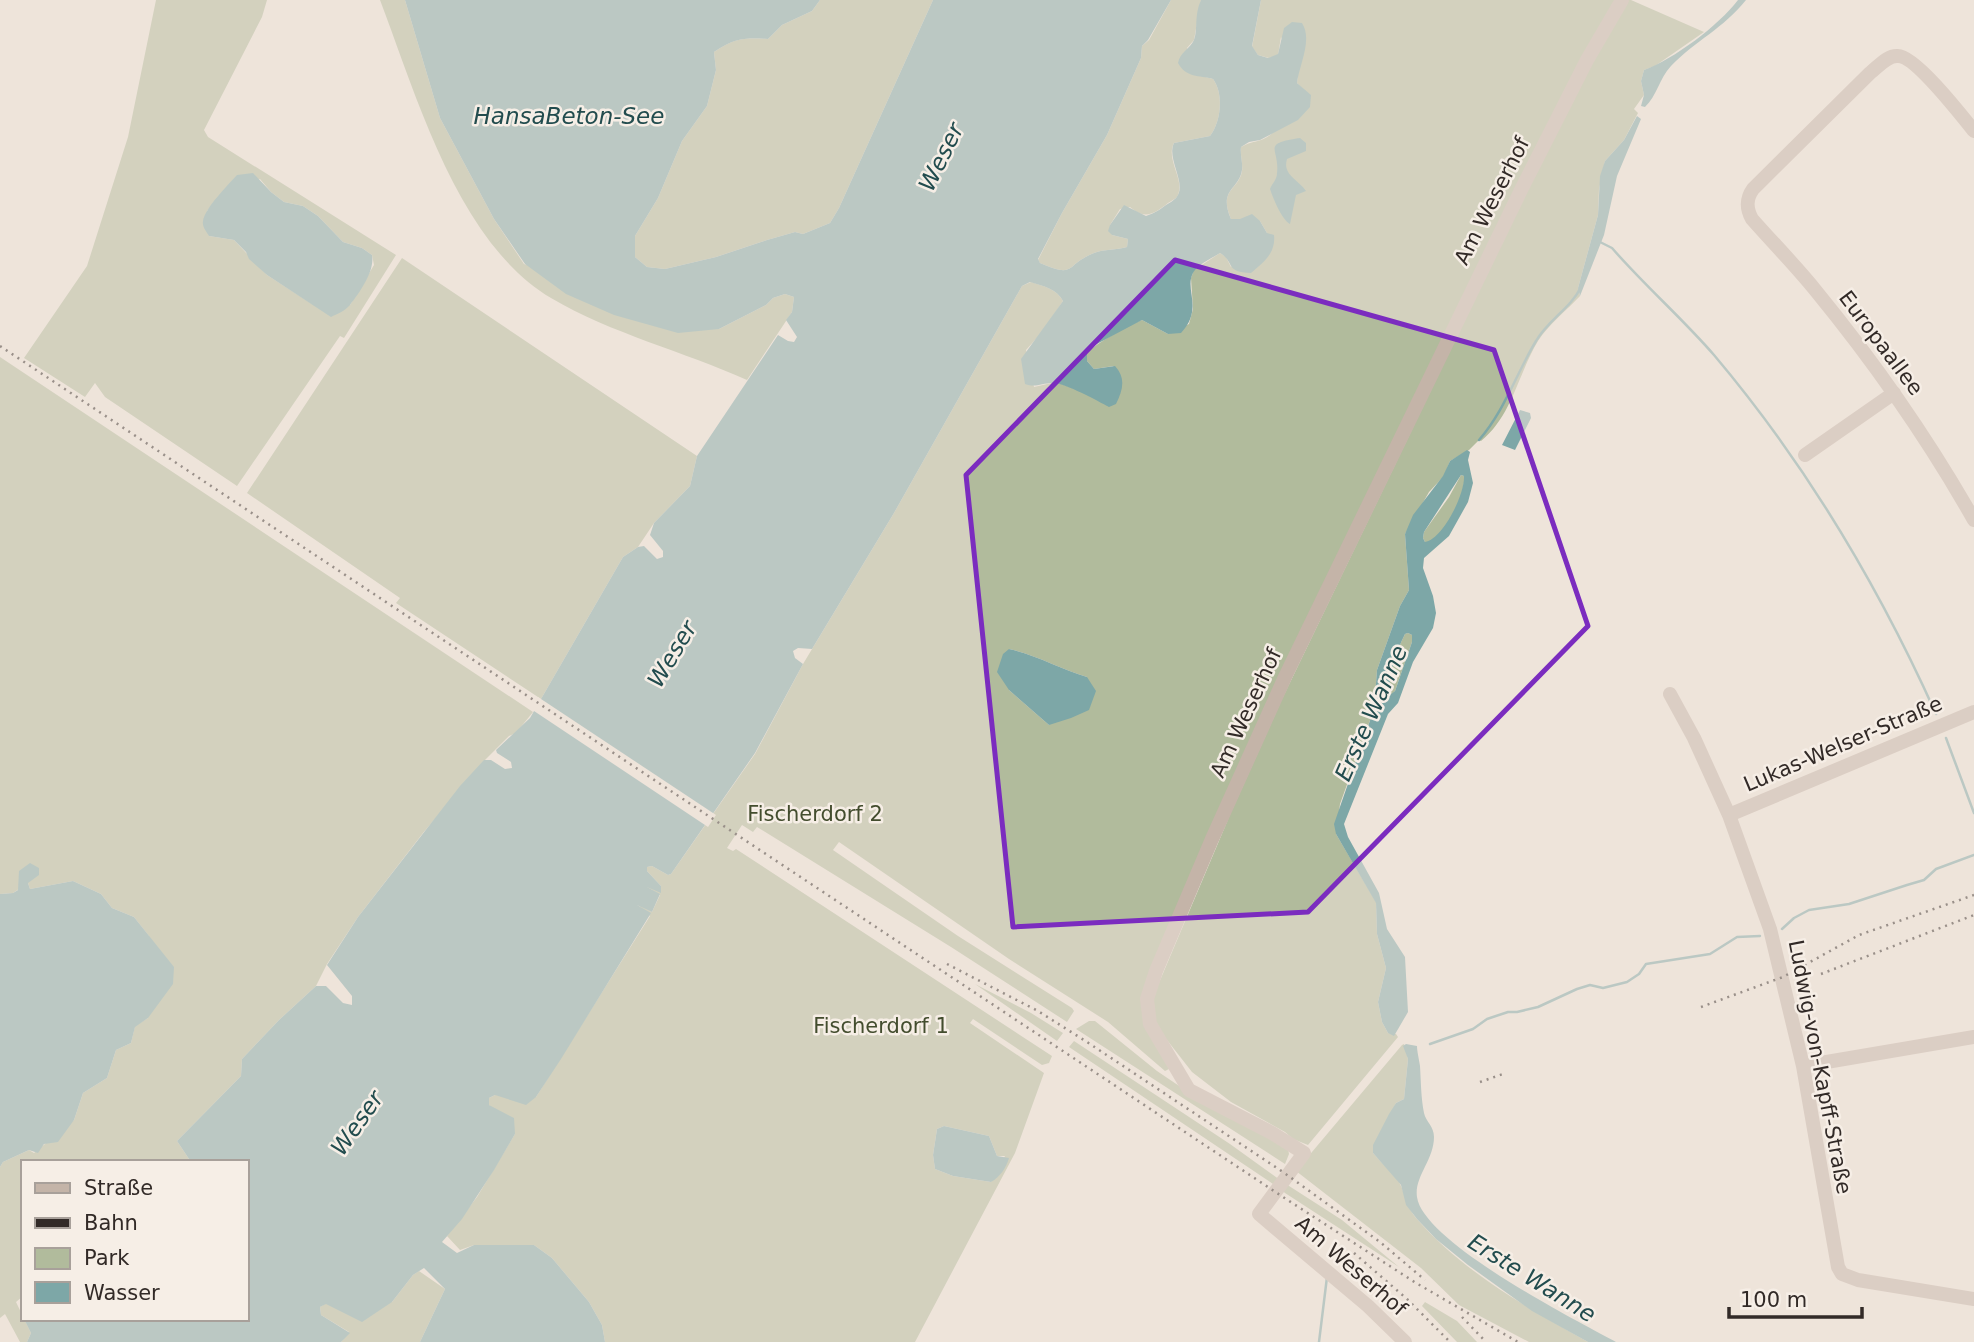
<svg xmlns="http://www.w3.org/2000/svg" width="1974" height="1342" font-family="'DejaVu Sans',sans-serif">
  <style>
    .green { fill: #b1bb9c; fill-rule: evenodd }
    .water { fill: #7da7a7; fill-rule: evenodd }
    .pier { fill: #eee4da }
    .lines { fill: none; stroke-linecap: round; stroke-linejoin: round }
    .stream { stroke: #7da7a7; stroke-width: 2.5 }
    .minor { stroke: #c4b4a8; stroke-width: 14 }
    .rail { stroke: #322a27; stroke-width: 2.5; stroke-dasharray: 2 5; stroke-linecap: butt }
    .marked { fill: none; stroke: #7b2cbf; stroke-width: 5; stroke-linejoin: round }
    .labels { text-anchor: middle; stroke-width: 5; stroke-linejoin: round; paint-order: stroke }
    .street-label { font-size: 21px; fill: #322a27; stroke: #f6eee6 }
    .park-label { font-size: 21px; fill: #434d2e; stroke: #f6eee6 }
    .water-label { font-size: 23px; font-style: italic; fill: #224c4e; stroke: #f6eee6 }
  </style>
  <rect width="100%" height="100%" fill="#eee4da"/>
  <path class="green" d="M 156,0 L 267,0 L 262,17 L 204,130 L 208,137 L 396,255 L 344,338 L 340,336 L 237,486 L 105,397 L 95,383 L 85,397 L 24,358 L 87,266 L 128,137 ZM 260,179 L 271,192 L 284,202 L 303,206 L 318,216 L 343,242 L 362,248 L 372,255 L 374,265 L 350,305 L 312,304 L 267,275 L 234,240 L 209,236 L 207,211 L 218,198 Z
    M 380,0 L 405,0 L 440,118 L 494,219 L 524,264 L 719,329 L 766,305 L 773,298 L 785,294 L 794,297 L 792,312 L 747,380 C 683,351 612,334 551,298 C 458,243 417,97 380,0 Z
    M 820,0 L 933,0 L 839,208 L 830,223 L 803,234 L 795,232 L 767,240 L 716,257 L 665,269 L 647,267 L 635,257 L 635,236 L 658,198 L 682,141 L 707,106 L 716,70 L 714,52 C 735,38 743,38 768,39 L 782,25 L 812,11 Z
    M 1171,0 L 1201,0 L 1194,40 L 1187,48 L 1202,76 L 1213,79 C 1224,94 1221,122 1210,136 L 1174,143 C 1166,158 1182,176 1179,191 C 1178,199 1174,199 1168,203 C 1154,214 1145,220 1130,207 L 1120,209 L 1110,225 L 1112,235 L 1128,239 L 1127,247 C 1116,250 1104,249 1094,253 C 1064,265 1077,279 1040,263 L 1038,260 L 1062,213 L 1107,135 L 1141,58 L 1142,46 L 1149,40 Z
    M 1261,0 L 1619,0 L 1442,343 L 1144,1006 L 1173,1067 L 1165,1071 L 1108,1022 L 1009,959 L 839,842 L 833,850 L 958,936 L 1072,1008 L 1074,1011 L 1067,1022 L 951,947 L 757,827 L 753,832 L 742,825 L 727,848 L 733,851 L 736,849 L 1052,1056 L 1049,1063 L 1042,1065 L 973,1019 L 970,1023 L 1044,1073 L 1015,1153 L 915,1342 L 605,1342 L 602,1325 L 589,1302 L 552,1258 L 534,1245 L 474,1245 L 460,1250 L 447,1236 L 477,1197 L 515,1134 L 489,1105 L 489,1098 L 495,1095 L 536,1097 L 650,916 L 637,904 L 652,912 L 660,895 L 647,887 L 661,886 L 647,871 L 647,867 L 652,866 L 668,875 L 671,874 L 755,754 L 803,664 L 894,513 L 1022,286 L 1031,282 C 1043,286 1057,289 1063,301 L 1043,331 L 1026,350 L 1034,387 L 1056,382 L 1086,393 L 1114,366 L 1094,369 L 1087,361 L 1087,353 C 1095,344 1130,324 1142,320 L 1168,334 L 1189,324 L 1193,309 L 1191,278 L 1194,270 L 1220,253 L 1226,257 L 1231,267 L 1267,233 L 1260,221 L 1231,219 C 1218,189 1239,190 1242,171 C 1243,163 1240,155 1241,147 C 1248,143 1254,142 1261,140 C 1282,131 1292,108 1304,90 L 1297,83 L 1298,74 L 1281,37 L 1278,55 L 1269,58 L 1258,55 L 1252,47 ZM 1009,649 C 1037,655 1060,669 1087,677 L 1049,725 L 1009,690 ZM 944,1126 L 989,1136 L 997,1156 L 1005,1156 L 991,1182 L 953,1176 L 935,1169 L 933,1155 L 937,1129 Z
    M 1626,0 L 1631,0 L 1704,32 L 1655,66 L 1644,70 L 1641,81 L 1644,95 L 1634,109 L 1638,113 L 1624,140 L 1605,161 L 1599,189 L 1598,215 L 1578,288 L 1580,296 C 1566,311 1549,324 1538,341 C 1518,374 1512,416 1481,441 L 1479,440 L 1469,450 L 1450,461 L 1444,476 L 1429,492 L 1405,534 L 1409,590 L 1400,606 L 1377,670 L 1374,709 L 1340,804 L 1336,834 L 1376,902 L 1377,934 L 1386,968 L 1378,1002 L 1382,1022 L 1388,1033 L 1396,1034 L 1398,1037 L 1308,1145 L 1293,1139 L 1285,1132 L 1231,1102 L 1192,1072 L 1156,1026 L 1153,997 L 1257,751 L 1552,139 Z
    M 402,258 L 697,456 L 690,486 L 654,523 L 638,547 L 623,557 L 541,699 L 396,603 L 400,598 L 247,493 Z
    M 0,357 L 533,712 L 516,733 L 509,736 L 484,761 L 423,833 L 358,917 L 327,964 L 316,986 L 279,1020 L 242,1059 L 241,1076 L 177,1141 L 191,1162 L 23,1162 L 23,1296 L 16,1302 L 31,1333 L 27,1342 L 20,1342 L 5,1314 L 0,1318 L 0,1167 L 3,1162 L 29,1150 L 34,1153 L 74,1120 L 83,1093 L 107,1078 L 116,1050 L 131,1043 L 135,1026 L 148,1018 L 149,936 L 134,917 L 112,908 L 101,894 L 73,881 L 30,889 L 28,883 L 13,893 L 0,894 Z
    M 1461,475 L 1464,476 C 1466,498 1447,530 1429,543 L 1425,542 L 1423,538 L 1424,532 L 1449,497 Z
    M 1408,633 L 1412,635 L 1412,642 L 1395,691 L 1391,695 L 1389,693 C 1390,672 1396,652 1405,634 Z
    M 975,984 L 1031,1013 L 1063,1033 L 1057,1041 Z
    M 1089,1021 L 1095,1021 L 1157,1071 L 1197,1098 L 1288,1149 L 1289,1154 L 1285,1164 L 1076,1029 Z
    M 1074,1041 L 1230,1144 L 1280,1180 L 1276,1186 L 1069,1047 Z
    M 1404,1044 L 1408,1059 L 1404,1099 L 1396,1103 L 1373,1153 C 1381,1163 1396,1174 1401,1186 C 1407,1200 1406,1206 1417,1219 C 1463,1272 1528,1308 1588,1342 L 1529,1342 L 1459,1305 L 1421,1268 L 1296,1171 L 1402,1045 Z
    M 1286,1184 L 1342,1220 L 1399,1267 L 1285,1193 L 1282,1190 Z
    M 419,1271 L 445,1289 L 420,1342 L 341,1342 L 349,1332 L 321,1315 L 320,1307 L 325,1304 L 392,1302 L 413,1275 Z
    M 1425,1302 L 1457,1321 L 1477,1342 L 1457,1342 L 1422,1306 Z"/>
  <path class="water" d="M 405,0 L 820,0 L 812,11 L 782,25 L 768,39 C 744,38 735,38 714,52 L 716,70 L 707,106 L 682,141 L 658,198 L 635,236 L 635,257 L 647,267 L 665,269 L 716,257 L 767,240 L 795,232 L 803,234 L 830,223 L 839,208 L 933,0 L 1171,0 L 1148,40 L 1142,46 L 1141,58 L 1107,135 L 1062,213 L 1038,259 L 1040,263 C 1077,279 1064,265 1094,253 C 1104,249 1116,250 1127,247 L 1128,239 L 1112,235 L 1108,231 L 1110,225 L 1124,205 L 1146,216 C 1155,213 1159,210 1166,205 C 1169,203 1173,201 1176,198 C 1188,184 1166,159 1174,143 L 1210,136 C 1221,122 1224,94 1213,79 C 1199,75 1186,78 1178,63 C 1180,52 1190,49 1194,40 C 1198,29 1194,15 1201,0 L 1261,0 L 1252,46 L 1258,55 L 1268,58 L 1278,54 L 1284,28 L 1292,22 L 1302,23 C 1313,40 1299,65 1297,83 L 1311,95 L 1310,107 L 1298,120 L 1260,140 L 1249,142 L 1241,147 C 1240,155 1243,163 1242,170 C 1239,190 1218,189 1231,219 L 1240,219 L 1252,214 L 1260,221 L 1267,233 L 1274,235 C 1276,253 1264,262 1251,273 C 1224,272 1236,263 1220,253 C 1212,258 1197,265 1193,273 C 1184,290 1204,308 1181,333 L 1168,334 L 1142,320 L 1093,346 L 1087,353 L 1087,361 L 1094,369 L 1115,366 C 1126,378 1123,390 1116,404 L 1109,407 C 1098,401 1063,382 1053,383 C 1041,383 1036,388 1025,384 L 1021,359 L 1063,301 C 1057,289 1043,286 1030,282 L 1022,286 L 894,513 L 812,649 L 798,648 L 793,651 L 795,658 L 803,664 L 755,753 L 671,874 L 668,875 L 652,866 L 647,867 L 647,871 L 661,886 L 661,893 L 647,887 L 660,894 L 652,912 L 637,905 L 651,913 L 561,1059 L 536,1097 L 526,1105 L 495,1095 L 489,1098 L 489,1105 L 514,1118 L 515,1134 L 494,1170 L 462,1219 L 442,1242 L 457,1253 L 474,1245 L 534,1245 L 552,1258 L 589,1302 L 602,1325 L 605,1342 L 420,1342 L 445,1289 L 424,1268 L 413,1275 L 392,1302 L 362,1322 L 326,1304 L 320,1307 L 321,1315 L 350,1333 L 341,1342 L 27,1342 L 31,1333 L 24,1319 L 247,1319 L 247,1162 L 191,1162 L 177,1141 L 241,1076 L 242,1059 L 279,1020 L 316,986 L 326,986 L 343,1003 L 352,1005 L 352,996 L 327,965 L 358,917 L 460,786 L 484,760 L 491,760 L 505,769 L 512,768 L 511,762 L 497,753 L 496,750 L 530,718 L 623,557 L 638,547 L 644,546 L 657,559 L 663,557 L 663,551 L 650,535 L 654,523 L 690,486 L 697,456 L 778,335 L 788,341 L 794,342 L 797,337 L 786,320 L 792,312 L 794,297 L 785,294 L 773,298 L 766,305 L 719,329 L 678,333 L 614,315 L 566,294 L 525,264 L 494,219 L 440,118 Z
    M 1738,0 L 1746,0 C 1724,28 1695,41 1671,66 C 1659,79 1657,96 1645,107 L 1641,106 L 1644,95 L 1641,81 L 1644,70 C 1674,59 1718,26 1738,0 Z
    M 1637,116 L 1641,119 L 1617,176 L 1604,235 L 1580,296 L 1578,288 L 1598,215 L 1600,176 L 1605,161 L 1624,140 Z
    M 1300,138 L 1306,143 L 1306,151 L 1287,159 C 1282,175 1299,180 1306,191 L 1296,195 L 1290,224 C 1282,220 1273,198 1270,189 C 1272,183 1277,180 1277,173 C 1280,148 1260,144 1300,138 Z
    M 253,173 L 271,192 L 284,202 L 303,206 L 318,216 L 343,242 L 362,248 L 372,255 C 375,271 360,292 350,305 C 345,311 337,314 331,317 L 267,275 L 249,259 L 246,252 L 234,240 L 209,236 C 206,231 202,227 203,221 C 205,208 228,185 237,175 Z
    M 1520,410 L 1530,413 L 1531,418 L 1515,450 L 1502,445 Z
    M 1467,450 L 1470,452 L 1468,460 L 1473,483 L 1468,502 L 1449,536 L 1424,558 L 1423,568 L 1433,596 L 1436,613 L 1433,628 L 1413,662 L 1398,703 L 1388,714 L 1344,824 L 1348,837 L 1379,893 L 1387,929 L 1405,957 L 1408,1012 L 1394,1036 L 1388,1033 L 1382,1022 L 1378,1002 L 1386,968 L 1377,934 L 1376,903 L 1336,834 L 1334,824 L 1374,709 L 1377,670 L 1400,606 L 1409,590 L 1405,534 L 1413,515 L 1443,476 L 1450,461 ZM 1461,475 L 1464,476 C 1465,494 1443,539 1425,542 L 1423,538 L 1424,532 ZM 1408,633 L 1412,635 L 1412,642 L 1395,691 L 1391,694 L 1389,692 C 1390,672 1396,652 1405,634 Z
    M 1009,649 C 1037,655 1060,669 1087,677 L 1096,691 L 1089,710 L 1071,718 L 1049,725 L 1009,690 L 997,672 L 1003,654 Z
    M 30,863 L 39,868 L 39,875 L 28,883 L 30,889 L 73,881 L 101,894 L 112,908 L 134,917 L 174,967 L 173,984 L 148,1018 L 135,1027 L 131,1043 L 116,1050 L 107,1078 L 83,1093 L 74,1120 L 58,1142 L 44,1144 L 38,1153 L 29,1150 L 3,1162 L 0,1167 L 0,894 L 13,893 L 18,890 L 19,871 Z
    M 1406,1044 L 1417,1046 C 1417,1051 1419,1059 1420,1066 C 1421,1082 1421,1098 1424,1113 C 1426,1122 1434,1126 1434,1137 C 1434,1160 1414,1177 1417,1197 C 1423,1242 1575,1320 1616,1342 L 1588,1342 L 1532,1311 L 1468,1265 L 1436,1239 L 1417,1219 L 1406,1205 L 1401,1185 L 1373,1153 L 1373,1145 L 1389,1114 L 1396,1103 L 1404,1099 L 1408,1059 L 1403,1046 Z
    M 944,1126 L 989,1136 L 997,1156 L 1009,1158 C 1006,1168 1000,1177 991,1182 L 953,1176 L 935,1169 L 933,1155 L 937,1129 Z"/>
  <path class="pier" d="M 538,697 L 716,815 L 708,827 L 531,709 Z"/>
  <g class="lines">
    <path class="stream" d="M 1598,241 L 1612,248 C 1644,285 1682,318 1714,355 C 1806,464 1878,585 1936,714
      M 1479,440 C 1505,410 1516,374 1536,341 C 1548,320 1571,308 1581,287
      M 1946,738 L 1974,813
      M 1782,929 L 1794,918 L 1809,910 L 1849,904 L 1907,885 L 1924,880 L 1936,869 L 1974,855
      M 1430,1044 L 1473,1029 L 1487,1019 L 1508,1012 L 1517,1012 L 1538,1007 L 1577,989 L 1590,985 L 1603,988 L 1627,982 L 1639,974 L 1646,964 L 1710,954 L 1737,937 L 1760,936
      M 1319,1342 L 1327,1277"/>
    <path class="minor" d="M 1974,131 C 1962,116 1915,56 1898,56 C 1887,55 1878,67 1870,73 L 1753,189 C 1746,199 1746,208 1752,219 C 1773,243 1796,266 1816,291 C 1875,363 1928,439 1974,520
      M 1805,455 L 1894,393
      M 1670,694 L 1694,738 L 1729,815 L 1770,929 L 1803,1066 L 1838,1267 L 1842,1274 L 1858,1280 L 1974,1299
      M 1729,815 L 1974,712
      M 1803,1066 L 1974,1037
      M 1405,1342 L 1368,1306 L 1259,1214 L 1304,1153 L 1272,1133 L 1189,1090 L 1150,1024 L 1147,999 L 1156,971 L 1212,839 L 1285,677 L 1521,190 L 1587,60 L 1622,0"/>
    <path class="rail" d="M 0,346 L 1283,1197 L 1416,1283 L 1518,1342
      M 947,964 L 1038,1011 L 1087,1042 L 1283,1172 L 1380,1242 L 1425,1280
      M 1821,974 L 1974,915
      M 1701,1007 L 1783,977 L 1859,935 L 1974,895
      M 1480,1082 L 1503,1074
      M 1354,1253 L 1407,1299 L 1450,1342
      M 1462,1317 L 1486,1342"/>
  </g>
  <path d="M0 0H1974V1342H0ZM 1175,260 L 1494,350 L 1588,626 L 1308,912 L 1013,927 L 966,475 Z" fill="#eee4da" fill-opacity=".55" fill-rule="evenodd"/>
  <path class="marked" d="M 1175,260 L 1494,350 L 1588,626 L 1308,912 L 1013,927 L 966,475 Z"/>
  <g class="labels">
    <g class="street-label">
      <text transform="translate(1492 201) rotate(-63)" y="7">Am Weserhof</text>
      <text transform="translate(1881 343) rotate(53)" y="7">Europaallee</text>
      <text transform="translate(1246 713) rotate(-65)" y="7">Am Weserhof</text>
      <text transform="translate(1843 744) rotate(-23)" y="7">Lukas-Welser-Straße</text>
      <text transform="translate(1820 1067) rotate(79)" y="7">Ludwig-von-Kapff-Straße</text>
      <text transform="translate(1351 1266) rotate(41)" y="7">Am Weserhof</text>
    </g>
    <g class="park-label">
      <text x="815" y="821">Fischerdorf 2</text>
      <text x="881" y="1033">Fischerdorf 1</text>
    </g>
    <g class="water-label">
      <text x="569" y="124">HansaBeton-See</text>
      <text transform="translate(941 157) rotate(-64)" y="8">Weser</text>
      <text transform="translate(672 654) rotate(-59)" y="8">Weser</text>
      <text transform="translate(1371 713) rotate(-66)" y="8">Erste Wanne</text>
      <text transform="translate(357 1123) rotate(-55)" y="8">Weser</text>
      <text transform="translate(1532 1278) rotate(32)" y="8">Erste Wanne</text>
    </g>
  </g>
  <rect x="21" y="1160" width="228" height="161" fill="#f6eee6" stroke="#a8a09a" stroke-width="2"/>
  <rect x="35" y="1183" width="35" height="10" fill="#c4b4a8" stroke="#a8a09a" stroke-width="2"/>
  <text x="84" y="1195" font-size="21" fill="#322a27">Straße</text>
  <rect x="35" y="1218" width="35" height="10" fill="#322a27" stroke="#a8a09a" stroke-width="2"/>
  <text x="84" y="1230" font-size="21" fill="#322a27">Bahn</text>
  <rect x="35" y="1248" width="35" height="21" fill="#b1bb9c" stroke="#a8a09a" stroke-width="2"/>
  <text x="84" y="1265" font-size="21" fill="#322a27">Park</text>
  <rect x="35" y="1282" width="35" height="21" fill="#7da7a7" stroke="#a8a09a" stroke-width="2"/>
  <text x="84" y="1300" font-size="21" fill="#322a27">Wasser</text>
  <path d="M1729 1307v10h133v-10" fill="none" stroke="#322a27" stroke-width="3.5"/>
  <text x="1740" y="1307" font-size="21" fill="#322a27" stroke="#f6eee6" stroke-width="5" paint-order="stroke">100 m</text>
</svg>
